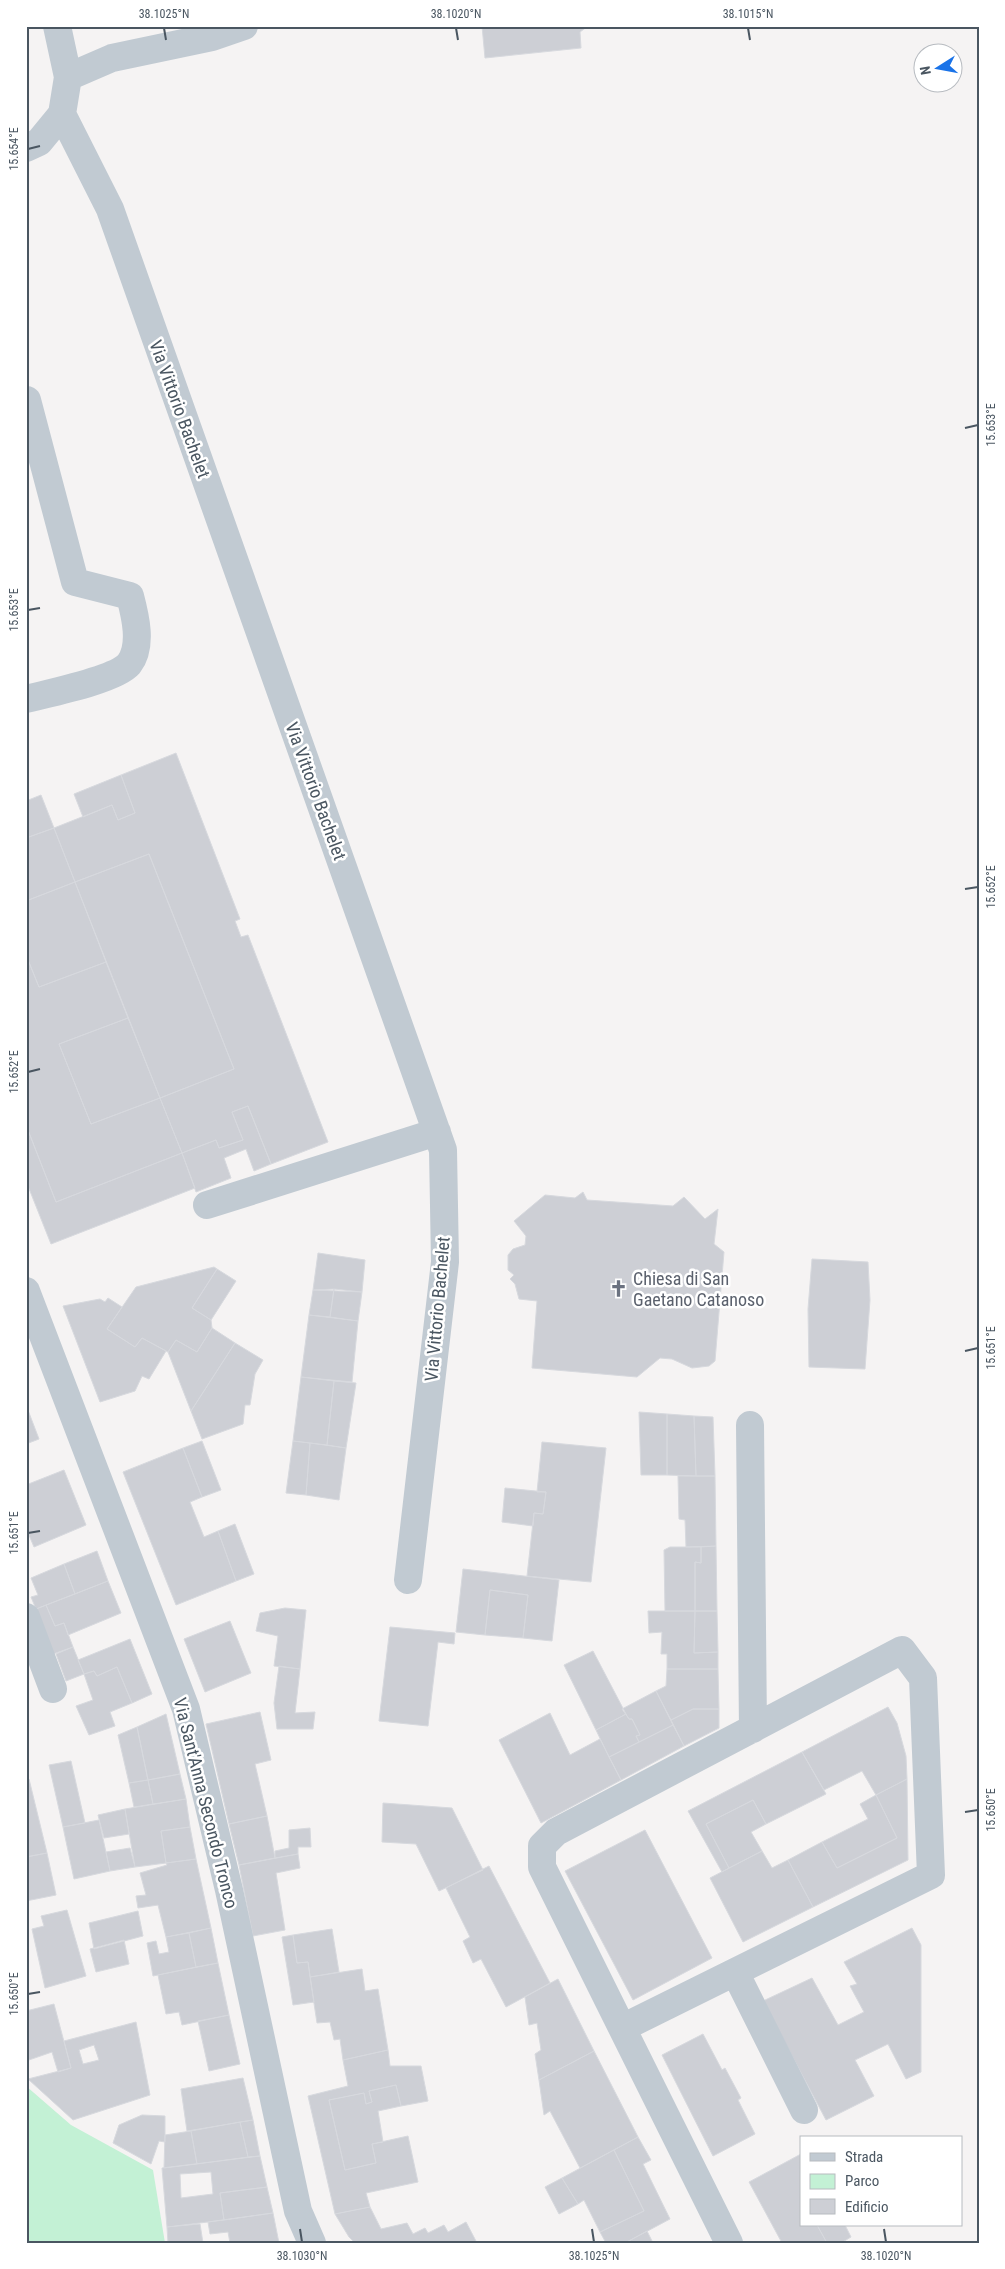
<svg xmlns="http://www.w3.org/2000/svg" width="1005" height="2269" font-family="'Roboto Condensed',sans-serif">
<rect width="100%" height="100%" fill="#f5f3f3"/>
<!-- green -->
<path fill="#c3f1d5" d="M 26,2086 L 71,2125 L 153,2170 L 165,2243 L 26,2243 Z"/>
<!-- building -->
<path fill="#cdcfd5" stroke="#d7d9de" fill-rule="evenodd" d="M 482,26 L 588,26 L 580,32 L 581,48 L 485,58 Z
M 176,753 L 240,919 L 235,921 L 241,937 L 248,935 L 328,1142 L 271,1164 L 248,1106 L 232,1112 L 243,1140 L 219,1148 L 216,1140 L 182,1153 L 160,1098 L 234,1069 L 149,854 L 75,882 L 54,828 L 112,805 L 118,820 L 135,813 L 121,775 Z
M 121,775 L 135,813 L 118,820 L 112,805 L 83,817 L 74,794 Z
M 41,795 L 54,828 L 26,838 L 26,801 Z
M 54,828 L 75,882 L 26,901 L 26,838 Z
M 149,854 L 234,1069 L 160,1098 L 75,882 Z
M 75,882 L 106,962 L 39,987 L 26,955 L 26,901 Z
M 26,955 L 39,987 L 106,962 L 128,1018 L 59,1044 L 91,1124 L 160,1098 L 182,1153 L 56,1202 L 26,1125 Z
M 128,1018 L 160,1098 L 91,1124 L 59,1044 Z
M 248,1106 L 271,1164 L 254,1171 L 246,1149 L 224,1158 L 231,1178 L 196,1192 L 182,1153 L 216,1140 L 219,1148 L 243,1140 L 232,1112 Z
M 26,1125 L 56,1202 L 182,1153 L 195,1188 L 51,1244 L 26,1181 Z
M 583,1192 L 587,1200 L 673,1206 L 684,1197 L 705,1219 L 718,1209 L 714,1244 L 724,1252 L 715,1361 L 709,1366 L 692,1368 L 672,1359 L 660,1358 L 637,1377 L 532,1368 L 537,1301 L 519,1299 L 515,1284 L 510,1279 L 514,1275 L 508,1270 L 508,1255 L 513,1249 L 525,1245 L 526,1236 L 514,1221 L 545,1195 L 575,1198 Z
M 318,1253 L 365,1260 L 362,1292 L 313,1290 Z
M 812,1259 L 868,1262 L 870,1300 L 865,1369 L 809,1367 L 808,1309 Z
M 214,1267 L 217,1269 L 192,1308 L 211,1320 L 212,1328 L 197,1352 L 176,1340 L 168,1352 L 142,1338 L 135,1347 L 107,1329 L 136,1287 Z
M 217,1269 L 236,1281 L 211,1320 L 192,1308 Z
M 334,1289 L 362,1292 L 358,1321 L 330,1317 Z
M 334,1289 L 330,1317 L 309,1315 L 313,1290 Z
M 108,1298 L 122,1307 L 107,1329 L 135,1347 L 142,1338 L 166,1351 L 149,1379 L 142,1376 L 135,1391 L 100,1402 L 63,1306 L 100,1299 L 105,1302 Z
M 309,1315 L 358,1321 L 352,1382 L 301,1377 Z
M 212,1328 L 235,1343 L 191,1411 L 168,1352 L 176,1340 L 197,1352 Z
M 235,1343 L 263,1360 L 255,1374 L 250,1405 L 245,1405 L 243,1424 L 202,1439 L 191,1411 Z
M 301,1377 L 334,1381 L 327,1445 L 293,1441 Z
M 334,1381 L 356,1383 L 346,1448 L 327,1445 Z
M 26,1405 L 39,1439 L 26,1444 Z
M 639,1412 L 667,1414 L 667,1475 L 641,1475 Z
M 667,1414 L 694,1416 L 696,1476 L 667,1475 Z
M 694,1416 L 713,1417 L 715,1476 L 696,1476 Z
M 202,1441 L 221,1490 L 202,1497 L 183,1448 Z
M 293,1441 L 310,1443 L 306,1495 L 286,1493 Z
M 542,1442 L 606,1448 L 591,1582 L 527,1576 L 534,1513 L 543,1514 L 546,1492 L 537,1492 Z
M 310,1443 L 346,1448 L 339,1500 L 306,1495 Z
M 183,1448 L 202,1497 L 190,1502 L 204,1537 L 218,1531 L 236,1581 L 176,1605 L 123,1472 Z
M 64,1470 L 86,1525 L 34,1547 L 26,1528 L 26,1485 Z
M 678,1476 L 715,1476 L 716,1546 L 686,1547 L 685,1520 L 679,1519 Z
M 505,1488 L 546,1492 L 543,1514 L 534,1513 L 533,1526 L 502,1522 Z
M 235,1524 L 254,1574 L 236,1581 L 218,1531 Z
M 716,1546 L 717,1611 L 695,1611 L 695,1562 L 701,1563 L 701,1547 Z
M 670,1547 L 701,1547 L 701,1563 L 695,1562 L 695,1611 L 665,1611 L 664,1550 Z
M 97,1551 L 108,1581 L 75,1594 L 64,1564 Z
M 64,1564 L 75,1594 L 36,1609 L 31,1597 L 38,1595 L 31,1578 Z
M 463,1569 L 559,1580 L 552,1641 L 523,1638 L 528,1595 L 490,1590 L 485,1635 L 456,1632 Z
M 108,1581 L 121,1613 L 68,1635 L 64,1623 L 55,1626 L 46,1605 Z
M 490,1590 L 528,1595 L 523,1638 L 485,1635 Z
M 46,1605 L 55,1626 L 64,1623 L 73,1647 L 53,1654 L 36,1609 Z
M 285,1608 L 306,1610 L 300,1669 L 274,1666 L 278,1636 L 256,1631 L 260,1613 Z
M 648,1611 L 695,1611 L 694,1653 L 718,1652 L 718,1669 L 667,1669 L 667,1654 L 661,1654 L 662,1632 L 649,1633 Z
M 695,1611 L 717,1611 L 718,1652 L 694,1653 Z
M 230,1621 L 251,1673 L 205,1692 L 184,1639 Z
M 390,1627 L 455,1633 L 454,1644 L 438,1642 L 428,1726 L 379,1721 Z
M 130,1639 L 152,1694 L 132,1703 L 117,1667 L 97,1676 L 94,1671 L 84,1674 L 78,1660 Z
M 73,1647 L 84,1674 L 66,1681 L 56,1654 Z
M 593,1651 L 626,1714 L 596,1730 L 564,1665 Z
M 279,1666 L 300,1669 L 295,1713 L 315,1712 L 313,1729 L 277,1729 L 274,1703 Z
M 117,1667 L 132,1703 L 110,1712 L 115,1726 L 89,1735 L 76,1706 L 93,1700 L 84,1674 L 94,1671 L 97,1676 Z
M 667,1669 L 718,1669 L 719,1709 L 693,1709 L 671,1720 L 656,1691 L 666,1686 Z
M 656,1691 L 673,1725 L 639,1742 L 636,1736 L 640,1735 L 632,1719 L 629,1719 L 622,1709 Z
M 888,1707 L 897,1723 L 906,1756 L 907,1779 L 876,1795 L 862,1771 L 824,1790 L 802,1752 Z
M 693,1709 L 719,1709 L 719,1728 L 684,1746 L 671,1720 Z
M 260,1712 L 271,1760 L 255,1764 L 267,1816 L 229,1824 L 206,1724 Z
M 550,1713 L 570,1755 L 600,1739 L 621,1780 L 541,1823 L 499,1740 Z
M 166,1714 L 180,1774 L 148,1780 L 137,1727 Z
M 626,1714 L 629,1719 L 632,1719 L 640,1735 L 636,1736 L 639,1742 L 609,1757 L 596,1730 Z
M 673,1725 L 684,1746 L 621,1780 L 609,1757 Z
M 137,1727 L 148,1780 L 129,1783 L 118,1735 Z
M 802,1752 L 826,1794 L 766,1824 L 753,1800 L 706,1824 L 729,1868 L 722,1872 L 688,1811 Z
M 71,1761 L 85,1823 L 63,1827 L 49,1765 Z
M 180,1774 L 186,1799 L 153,1804 L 148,1780 Z
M 29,1779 L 47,1853 L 26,1857 L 26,1780 Z
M 907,1779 L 908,1860 L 813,1907 L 788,1860 L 822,1842 L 837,1868 L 897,1838 L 876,1795 Z
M 148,1780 L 153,1804 L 134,1807 L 129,1783 Z
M 876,1795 L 897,1838 L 837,1868 L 822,1842 L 868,1819 L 860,1804 Z
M 186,1799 L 190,1827 L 161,1831 L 166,1863 L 135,1867 L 125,1809 Z
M 753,1800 L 766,1824 L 751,1832 L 762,1851 L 729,1868 L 706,1824 Z
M 383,1803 L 452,1808 L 483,1870 L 439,1891 L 416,1844 L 382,1842 Z
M 125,1809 L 129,1834 L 104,1838 L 98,1815 Z
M 267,1816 L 275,1858 L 239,1865 L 229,1824 Z
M 99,1820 L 110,1871 L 74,1879 L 63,1827 Z
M 190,1827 L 196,1859 L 166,1863 L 161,1831 Z
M 310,1828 L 311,1847 L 298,1847 L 298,1854 L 275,1858 L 275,1851 L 289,1848 L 289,1830 Z
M 645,1830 L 712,1958 L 633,2000 L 565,1871 Z
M 130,1848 L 135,1867 L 110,1871 L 106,1852 Z
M 762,1851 L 772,1868 L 788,1860 L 813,1907 L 743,1942 L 710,1878 Z
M 47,1853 L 56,1895 L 26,1901 L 26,1857 Z
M 298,1854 L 300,1868 L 276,1873 L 285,1930 L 253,1936 L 239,1865 Z
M 196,1859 L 211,1928 L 166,1937 L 158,1905 L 138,1908 L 136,1896 L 146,1895 L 140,1873 L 167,1865 L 166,1863 Z
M 489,1866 L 550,1983 L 506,2007 L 481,1959 L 473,1963 L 463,1941 L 470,1937 L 446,1888 Z
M 67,1910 L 86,1976 L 45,1988 L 32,1929 L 44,1926 L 41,1916 Z
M 138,1911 L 143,1936 L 94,1949 L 89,1923 Z
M 211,1928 L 218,1963 L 196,1967 L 189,1933 Z
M 912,1928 L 921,1945 L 921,2072 L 906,2079 L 888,2044 L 855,2060 L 874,2096 L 826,2120 L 763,2001 L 812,1978 L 838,2025 L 864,2012 L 850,1986 L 857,1984 L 844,1962 Z
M 332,1929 L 339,1972 L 310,1977 L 308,1962 L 297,1963 L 293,1935 Z
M 189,1933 L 196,1967 L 153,1976 L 147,1943 L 156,1941 L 159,1954 L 169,1952 L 166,1937 Z
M 293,1935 L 297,1963 L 308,1962 L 314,2002 L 293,2005 L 282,1937 Z
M 124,1940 L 129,1964 L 96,1972 L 90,1949 Z
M 218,1963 L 229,2015 L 182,2025 L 179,2012 L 166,2014 L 158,1975 Z
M 362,1969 L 365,1991 L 378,1989 L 388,2050 L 343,2060 L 340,2039 L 334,2040 L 330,2022 L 317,2023 L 310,1977 Z
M 558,1979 L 594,2051 L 539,2080 L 535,2054 L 541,2050 L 537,2023 L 529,2025 L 525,1997 Z
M 54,2004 L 71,2068 L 58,2072 L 52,2052 L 26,2061 L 26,2011 Z
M 229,2015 L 240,2064 L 209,2071 L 198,2021 Z
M 136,2022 L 150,2095 L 73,2120 L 28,2079 L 71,2068 L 64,2041 ZM 94,2045 L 99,2060 L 83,2064 L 79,2050 Z
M 703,2034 L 722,2070 L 725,2068 L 741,2098 L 738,2100 L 755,2134 L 713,2156 L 662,2055 Z
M 388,2050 L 390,2066 L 421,2066 L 428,2101 L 401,2106 L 396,2085 L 369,2091 L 372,2102 L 366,2104 L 364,2093 L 329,2100 L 345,2170 L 376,2163 L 372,2144 L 408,2136 L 418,2182 L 366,2193 L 370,2207 L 335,2214 L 308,2096 L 348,2086 L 343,2060 Z
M 594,2051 L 638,2137 L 580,2168 L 550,2111 L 544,2115 L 539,2080 Z
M 243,2078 L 253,2120 L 187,2131 L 181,2089 Z
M 396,2085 L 401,2106 L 378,2111 L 383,2142 L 372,2144 L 376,2163 L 345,2170 L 329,2100 L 364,2093 L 366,2104 L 372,2102 L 369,2091 Z
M 142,2115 L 165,2116 L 165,2142 L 159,2141 L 151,2164 L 113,2143 L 119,2125 Z
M 253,2120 L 260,2156 L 248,2157 L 240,2122 Z
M 240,2122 L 248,2157 L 197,2164 L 191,2131 Z
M 191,2131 L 197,2164 L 164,2168 L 165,2135 Z
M 638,2137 L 651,2160 L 643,2164 L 670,2219 L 625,2243 L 606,2243 L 600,2232 L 644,2211 L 614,2150 Z
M 614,2150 L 644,2211 L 600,2232 L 584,2200 L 578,2204 L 562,2178 Z
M 801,2154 L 801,2225 L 817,2225 L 827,2243 L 782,2243 L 749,2182 Z
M 260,2156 L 267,2187 L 220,2193 L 224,2220 L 167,2227 L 162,2168 ZM 211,2172 L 213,2194 L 181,2198 L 180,2174 Z
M 562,2178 L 578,2204 L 559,2214 L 545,2187 Z
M 267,2187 L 273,2213 L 224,2220 L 220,2193 Z
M 370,2207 L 381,2229 L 407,2223 L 413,2234 L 425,2228 L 428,2233 L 444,2225 L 448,2232 L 466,2222 L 477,2243 L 355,2243 L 349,2237 L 335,2214 Z
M 273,2213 L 279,2243 L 230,2243 L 228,2232 L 210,2234 L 208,2222 Z
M 200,2224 L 203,2243 L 168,2243 L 167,2227 Z
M 817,2225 L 845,2225 L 851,2237 L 841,2243 L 827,2243 Z
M 647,2231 L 653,2243 L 625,2243 Z"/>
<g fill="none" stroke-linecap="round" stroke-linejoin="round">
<!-- minor -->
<path stroke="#c1cad2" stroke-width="28" d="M 57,26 L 68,77 L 62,114 L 110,209 L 443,1150 L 445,1262 L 408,1580
M 68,77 L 112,58 L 212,37 L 244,26
M 26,148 L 39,142 L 62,114
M 26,699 C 49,693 115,680 129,664 C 143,646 135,615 130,596 L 75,582 L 27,400
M 207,1205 L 437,1132
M 26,1291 L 186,1709 L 229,1890 L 298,2211 L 312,2243
M 750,1425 L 753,1729
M 26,1617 L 53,1689
M 735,1972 L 804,2110
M 624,2027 L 931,1875 L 923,1678 L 902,1650 L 556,1832 L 542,1846 L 542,1867 L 729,2243"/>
</g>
<!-- ticks -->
<path fill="none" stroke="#4a5661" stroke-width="2" d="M 164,28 L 166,40M 456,28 L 458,40M 748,28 L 750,40M 28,149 L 40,146M 965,428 L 978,425M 28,610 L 40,608M 965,889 L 978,887M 28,1072 L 40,1069M 965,1351 L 978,1348M 28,1533 L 40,1531M 965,1812 L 978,1810M 28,1994 L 40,1992M 300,2229 L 302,2242M 592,2229 L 594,2242M 884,2229 L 886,2242"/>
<!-- icons -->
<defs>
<symbol id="church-bare" viewBox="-9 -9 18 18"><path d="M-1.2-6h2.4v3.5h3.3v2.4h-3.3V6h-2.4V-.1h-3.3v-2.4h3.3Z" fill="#6b7280" stroke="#fff" stroke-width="2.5" paint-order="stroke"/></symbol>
</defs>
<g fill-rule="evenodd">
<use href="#church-bare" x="606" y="1276" width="25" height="25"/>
</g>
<g text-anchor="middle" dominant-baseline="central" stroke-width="5" stroke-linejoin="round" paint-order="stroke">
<!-- street labels -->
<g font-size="18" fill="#4a5661" stroke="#fff">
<text transform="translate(180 409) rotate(70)">Via Vittorio Bachelet</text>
<text transform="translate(316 791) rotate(70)">Via Vittorio Bachelet</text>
<text transform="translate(437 1309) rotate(-85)">Via Vittorio Bachelet</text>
<text transform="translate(206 1803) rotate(76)">Via Sant'Anna Secondo Tronco</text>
</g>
<!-- worship labels -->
<g font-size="18" fill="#5b616d" stroke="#fff" text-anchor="start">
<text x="633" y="1278">Chiesa di San<tspan x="633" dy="21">Gaetano Catanoso</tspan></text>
</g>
</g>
<!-- border -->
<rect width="1005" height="2269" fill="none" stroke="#ffffff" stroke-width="55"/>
<!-- legend -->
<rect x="800" y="2136" width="162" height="90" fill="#ffffff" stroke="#b7bbc0"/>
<rect x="810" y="2153" width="25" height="8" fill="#c1cad2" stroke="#b7bbc0"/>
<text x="845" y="2162" font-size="15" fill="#4a5661">Strada</text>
<rect x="810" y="2174" width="25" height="15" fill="#c3f1d5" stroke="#b7bbc0"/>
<text x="845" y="2186" font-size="15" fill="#4a5661">Parco</text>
<rect x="810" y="2199" width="25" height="15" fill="#cdcfd5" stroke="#b7bbc0"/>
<text x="845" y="2212" font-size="15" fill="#4a5661">Edificio</text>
<!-- north arrow -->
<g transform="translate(938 68) rotate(259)"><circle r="24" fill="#ffffff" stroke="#b7bbc0"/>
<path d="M0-4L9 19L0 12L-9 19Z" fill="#1a73e8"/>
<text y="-8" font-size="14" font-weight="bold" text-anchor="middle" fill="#4a5661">N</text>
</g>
<rect x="28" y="28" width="950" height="2214" fill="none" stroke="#4a5661" stroke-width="2"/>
<g font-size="12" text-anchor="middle" fill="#4a5661">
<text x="164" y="18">38.1025°N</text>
<text x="456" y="18">38.1020°N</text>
<text x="748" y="18">38.1015°N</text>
<text transform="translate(14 149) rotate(-90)" y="4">15.654°E</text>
<text transform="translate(991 425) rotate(-90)" y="4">15.653°E</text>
<text transform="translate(14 610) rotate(-90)" y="4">15.653°E</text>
<text transform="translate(991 887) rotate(-90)" y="4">15.652°E</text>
<text transform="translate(14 1072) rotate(-90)" y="4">15.652°E</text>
<text transform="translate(991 1348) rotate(-90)" y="4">15.651°E</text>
<text transform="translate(14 1533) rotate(-90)" y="4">15.651°E</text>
<text transform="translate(991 1810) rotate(-90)" y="4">15.650°E</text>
<text transform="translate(14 1994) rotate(-90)" y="4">15.650°E</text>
<text x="302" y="2260">38.1030°N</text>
<text x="594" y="2260">38.1025°N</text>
<text x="886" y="2260">38.1020°N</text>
</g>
</svg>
